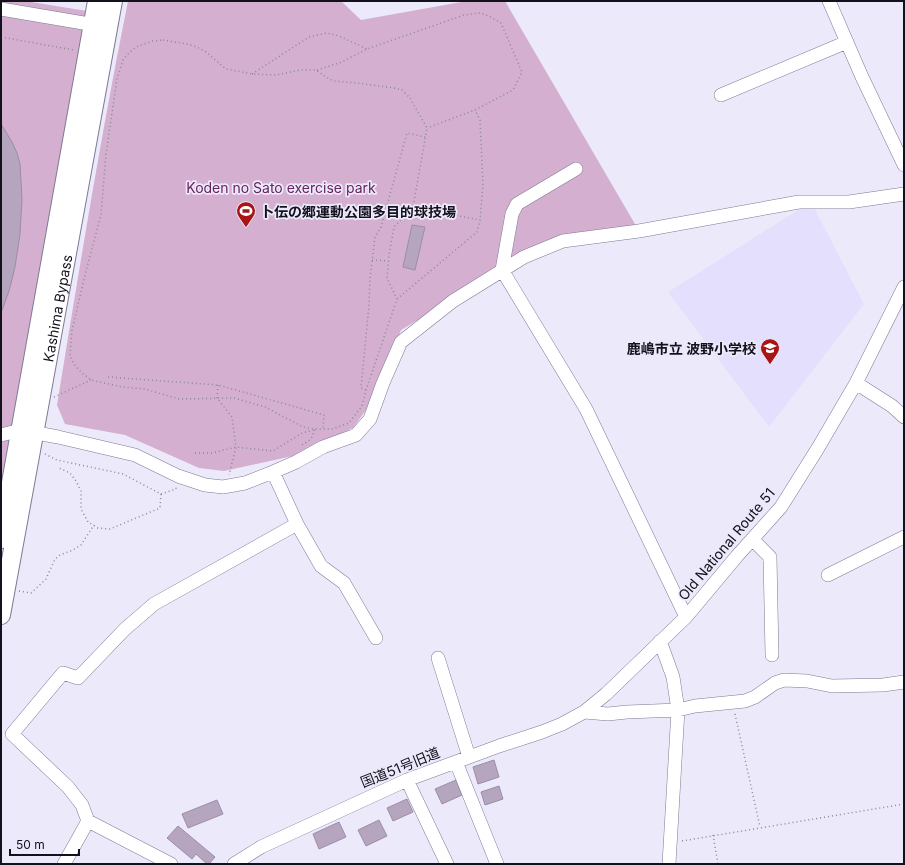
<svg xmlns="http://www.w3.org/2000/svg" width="905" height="865" font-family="Inter,'Noto Sans JP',sans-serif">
<rect width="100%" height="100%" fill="#ece9fb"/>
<!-- built -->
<path fill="#e4dffd" d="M 811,202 L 864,304 L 769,427 L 668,292 Z"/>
<!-- green -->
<path fill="#d5afcf" d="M 1,1 L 25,1 L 87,11 L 1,489 Z
M 128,1 L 341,1 L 361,20 L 467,1 L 505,1 L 639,231 L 563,241 L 524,257 L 401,330 L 371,403 L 353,428 L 297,455 L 224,471 L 199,468 L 125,435 L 65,424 L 57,405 C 79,270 101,135 128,1 Z"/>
<!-- building -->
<path fill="#b5a5bf" stroke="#9c8da6" d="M 1,124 L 12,142 L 17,153 L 20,164 L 22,199 L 20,234 L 15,267 L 9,291 L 1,313 Z
M 412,225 L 425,227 L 415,270 L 403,267 Z
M 494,760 L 499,777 L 478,784 L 473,767 Z
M 456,780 L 462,795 L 442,804 L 435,789 Z
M 499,786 L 503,799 L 485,805 L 481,792 Z
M 407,799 L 413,812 L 393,821 L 387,808 Z
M 217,800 L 223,814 L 188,828 L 182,814 Z
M 379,820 L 387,836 L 366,846 L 358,830 Z
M 339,822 L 346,837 L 319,849 L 313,834 Z
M 178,826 L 215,857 L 209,864 L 207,864 L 196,854 L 192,859 L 167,838 Z"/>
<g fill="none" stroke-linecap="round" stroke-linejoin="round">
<defs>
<path id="minor" d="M 829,1 L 862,77 L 904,165
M 1,9 L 101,26
M 721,95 L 847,42
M 576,169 L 517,204 L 512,214 L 502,270 L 586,409 L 686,617
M 856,383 L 892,406 L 904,417
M 1,435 L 21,430 L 58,437 L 135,455 L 178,476 L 205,485 L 223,487 L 245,483 L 273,472 L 296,462 L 323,447 L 356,435 L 370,419 L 383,383 L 401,342 L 453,301 L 524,257 L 563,241 L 639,231 L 799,202 L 849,202 L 904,194
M 273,472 L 297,524 L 321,566 L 344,583 L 376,638
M 752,539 L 770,557 L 772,655
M 828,575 L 904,537
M 660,641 L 673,677 L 678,710 L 669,864
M 438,658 L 469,757
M 584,712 L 608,714 L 627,712 L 678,710 L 695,706 L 745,701 L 755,697 L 775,683 L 784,680 L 807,681 L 832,686 L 883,685 L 904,682
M 456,762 L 497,864
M 407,780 L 447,864
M 64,864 L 88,821
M 171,864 L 88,821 L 82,805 L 68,787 L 12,734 L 63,673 L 78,678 L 125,629 L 154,604 L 297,524
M 234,864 L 261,847 L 407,780 L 499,746 L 542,732 L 562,724 L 584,712 L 606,694 L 686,617 L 737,556 L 781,507 L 818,448 L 856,383 L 904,287"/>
<g id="highway">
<path d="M 1,539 L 97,1"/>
<path id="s1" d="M 1,615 L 113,1"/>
</g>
</defs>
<!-- minor casing -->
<use href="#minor" stroke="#7e7994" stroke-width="14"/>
<!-- highway casing -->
<use href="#highway" stroke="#7e7994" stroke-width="20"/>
<!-- path -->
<path stroke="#8b8897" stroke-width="1.5" stroke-dasharray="1 3" stroke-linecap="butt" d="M 1,37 L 74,50
M 163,40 L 187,44 L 197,47 L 206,52 L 226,69 L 252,74 L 276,75 L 300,70 L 316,70 L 326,77 L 333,81 L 357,83 L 394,88 L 402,90 L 410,98 L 427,128 L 413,207 L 394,227 L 389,255 L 387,278 L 397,299 L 366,390 L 362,406 L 349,423 L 332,429 L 315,429 L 303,427 L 265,407 L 234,398 L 179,399 L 145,389 L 122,387 L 91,380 L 82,373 L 74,364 L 70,356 L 72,330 L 86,271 L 101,215 L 106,154 L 117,79 L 123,60 L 127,55 L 136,47 L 144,44 L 153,41 Z
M 317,70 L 342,62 L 367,49 L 464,15 L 480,13 L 491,17 L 501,23 L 522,72 L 513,90 L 475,110 L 427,128
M 252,74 L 309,37 L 327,33 L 339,36 L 367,49
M 413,207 L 480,220
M 372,260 L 388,261
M 397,299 L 477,232 L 480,220 L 483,184 L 480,120 L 475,110
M 108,377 L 218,385 L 324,415 L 323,429
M 218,385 L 217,398 L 232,417 L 236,447 L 229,475
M 366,390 L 361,388 L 369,305 L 370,278 L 375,237 L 381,227 L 407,133 L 425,137
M 54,397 L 91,380
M 302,445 L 311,439 L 315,429
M 195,453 L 212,453 L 236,447 L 273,451 L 302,433 L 314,430
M 45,454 L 57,460 L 123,474 L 161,494 L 160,508 L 110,529 L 98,528 L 88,522 L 81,509 L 81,491 L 76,481 L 70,473 L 59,468
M 161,494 L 176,489 L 176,486
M 19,591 L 31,593 L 46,579 L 55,559 L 60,555 L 73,550 L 81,545 L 94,525
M 735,714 L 760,827
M 713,835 L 718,864
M 682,841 L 904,804"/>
<!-- minor -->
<use href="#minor" stroke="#fff" stroke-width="13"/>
<!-- highway -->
<use href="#highway" stroke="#fff" stroke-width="18"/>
</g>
<!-- icons -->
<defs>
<symbol id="stadium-pin" viewBox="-11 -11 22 30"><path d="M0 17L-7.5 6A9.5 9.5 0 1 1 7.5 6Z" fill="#a91514" stroke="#ece9fb"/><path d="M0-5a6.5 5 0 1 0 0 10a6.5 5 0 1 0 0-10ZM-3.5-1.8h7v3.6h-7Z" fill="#fff"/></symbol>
<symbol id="school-pin" viewBox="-11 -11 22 30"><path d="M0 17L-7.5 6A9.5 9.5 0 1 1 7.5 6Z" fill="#a91514" stroke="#ece9fb"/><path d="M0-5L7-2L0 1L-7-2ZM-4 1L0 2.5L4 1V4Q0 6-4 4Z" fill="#fff"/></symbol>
</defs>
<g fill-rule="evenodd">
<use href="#stadium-pin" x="235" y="200" width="22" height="30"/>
<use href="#school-pin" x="759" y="337" width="22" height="30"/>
</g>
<g text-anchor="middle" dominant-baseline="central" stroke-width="3.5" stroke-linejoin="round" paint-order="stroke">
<!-- park labels -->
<g font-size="14" fill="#682261" stroke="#ece9fb">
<text x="281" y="187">Koden no Sato exercise park</text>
</g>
<!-- poi labels -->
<g font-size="14" font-weight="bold" fill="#13111b" stroke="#ece9fb" text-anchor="start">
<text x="260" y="211">卜伝の郷運動公園多目的球技場</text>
<text x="756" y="348" text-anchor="end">鹿嶋市立 波野小学校</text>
</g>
<!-- street labels -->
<g font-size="14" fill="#13111b" stroke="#ece9fb">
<text stroke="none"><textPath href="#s1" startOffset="312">Kashima Bypass</textPath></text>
<text transform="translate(726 544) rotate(-50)">Old National Route 51</text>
<text transform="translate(400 767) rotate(-22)">国道51号旧道</text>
</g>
</g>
<!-- border -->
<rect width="905" height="865" fill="none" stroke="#13111b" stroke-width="4"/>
<!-- scale -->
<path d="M10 849v6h69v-6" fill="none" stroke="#13111b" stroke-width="2"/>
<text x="16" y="849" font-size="12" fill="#13111b" stroke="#ece9fb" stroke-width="3" paint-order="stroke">50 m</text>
</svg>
